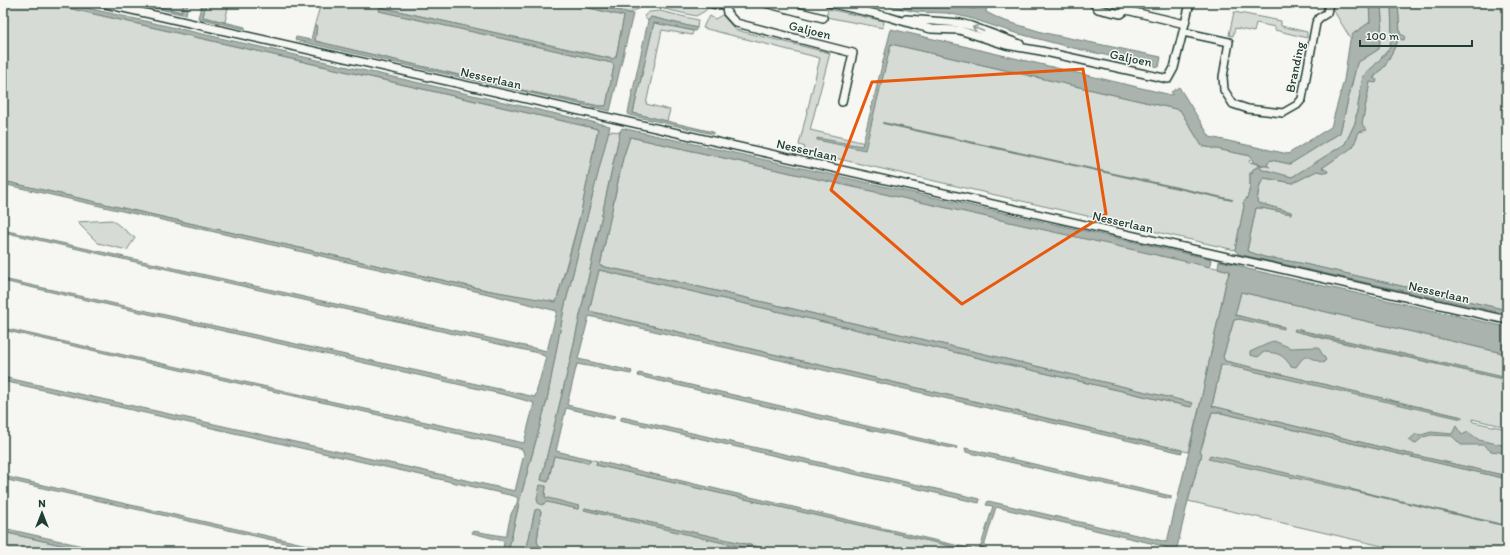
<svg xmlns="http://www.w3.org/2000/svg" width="1510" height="555" font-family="Itim,sans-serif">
<rect width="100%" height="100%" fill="#f6f6f2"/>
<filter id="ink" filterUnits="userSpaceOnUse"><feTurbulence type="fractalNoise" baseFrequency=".025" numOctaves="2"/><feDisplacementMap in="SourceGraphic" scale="8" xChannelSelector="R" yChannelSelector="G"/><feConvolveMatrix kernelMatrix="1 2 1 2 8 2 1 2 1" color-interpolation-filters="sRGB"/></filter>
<g filter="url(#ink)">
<!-- green -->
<path fill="#d6dbd6" stroke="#7a8c85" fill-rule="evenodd" d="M 3,3 L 46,3 L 598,129 L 581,212 L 556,303 L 486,290 L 3,181 Z
M 141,3 L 184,3 L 182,12 Z
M 206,3 L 229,3 L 225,22 L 203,17 Z
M 321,3 L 567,3 L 624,16 L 616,57 L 613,59 L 380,7 L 380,11 L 612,63 L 614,66 L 606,106 L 599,106 L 522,90 L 315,41 L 317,25 L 314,27 Z
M 586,3 L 638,3 L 640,8 L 630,13 Z
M 645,3 L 691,3 L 708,8 L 705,11 L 696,16 L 650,6 L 646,6 Z
M 1333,3 L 1369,3 L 1370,22 L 1353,34 L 1351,39 L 1332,8 Z
M 1381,3 L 1391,3 L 1392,36 L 1389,49 L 1375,65 L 1363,76 L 1355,123 L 1345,144 L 1292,177 L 1265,171 L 1260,168 L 1261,165 L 1270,167 L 1267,165 L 1268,163 L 1271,160 L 1290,164 L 1340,133 L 1357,63 L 1379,49 L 1382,21 Z
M 1398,3 L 1507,3 L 1507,310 L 1300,263 L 1264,257 L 1247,251 L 1256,208 L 1262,208 L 1291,214 L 1291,212 L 1258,203 L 1257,201 C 1259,192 1259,184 1264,178 L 1293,183 L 1322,168 L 1352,147 L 1362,124 L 1370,82 L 1385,66 L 1399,39 L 1404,39 L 1400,34 Z
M 828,9 L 884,21 L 883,28 L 826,17 Z
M 660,11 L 698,20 L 697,28 L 651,17 L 648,21 L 644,16 L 649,12 Z
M 1234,12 L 1281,21 L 1281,26 L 1307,32 L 1307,38 L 1275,30 L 1275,27 L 1256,23 L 1254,32 L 1235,28 L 1233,36 L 1229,35 Z
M 722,15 L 736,30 L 830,53 L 810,130 L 865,143 L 891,44 L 1180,110 L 1202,146 L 1251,156 L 1253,159 L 1250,159 L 1249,162 L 1257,164 L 1258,166 L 1253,170 L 1252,173 L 1250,173 C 1250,183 1251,196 1243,203 L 1244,206 L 1235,250 L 804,151 L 805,147 L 799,145 L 820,58 L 703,28 L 706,21 L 710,16 L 715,19 Z
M 654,22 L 693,31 L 692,35 L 662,30 L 646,104 L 670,110 L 667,121 L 633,113 Z
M 611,131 L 620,132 L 571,357 L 541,480 L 548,482 L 554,456 L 589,463 L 590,459 L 597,461 L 596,465 L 979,552 L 781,552 L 585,508 L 585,510 L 762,552 L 567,552 L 539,546 L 537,541 L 541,511 L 535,510 L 526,552 L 508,552 L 520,499 L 547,400 L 564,309 L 608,132 ZM 546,486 L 545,497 L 578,509 L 547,502 L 538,498 Z
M 630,137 L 1230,271 L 1226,282 L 1200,405 L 1188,452 L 1080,426 L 589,311 L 599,270 L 1191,407 L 1192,403 L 836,319 L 674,281 L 600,266 L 623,158 Z
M 112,220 L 135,238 L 127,250 L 98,243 L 77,222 Z
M 1241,292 L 1507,354 L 1507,378 L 1295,329 L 1295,331 L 1325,339 L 1507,380 L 1507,427 L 1472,419 L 1473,422 L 1507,429 L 1507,476 L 1401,452 L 1212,406 L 1221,365 L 1226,365 L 1462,417 L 1225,361 L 1223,357 L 1234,320 L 1239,319 L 1284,327 L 1235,315 Z
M 1212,412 L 1217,412 L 1507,479 L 1507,552 L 1408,552 L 1188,501 L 1200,458 L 1201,458 L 1200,453 Z
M 3,532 L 93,552 L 3,552 Z"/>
<!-- water -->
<path fill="#aab3ae" stroke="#72847d" d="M 46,3 L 65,3 L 610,126 L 564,309 L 547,400 L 520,499 L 508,552 L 502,552 L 504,543 L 503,541 L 472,533 L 473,531 L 503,536 L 506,536 L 511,514 L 517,503 L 518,498 L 514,496 L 3,381 L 3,377 L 515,491 L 524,454 L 522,449 L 374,414 L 3,330 L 3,328 L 361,408 L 524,443 L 534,403 L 510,396 L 3,281 L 3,279 L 535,397 L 546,357 L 538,353 L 3,232 L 3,230 L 547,351 L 557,311 L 484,293 L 3,184 L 3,181 L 486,290 L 556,302 L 569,258 L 581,212 L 598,129 Z
M 132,3 L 141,3 L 181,12 L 184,3 L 188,3 L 186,15 Z
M 202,3 L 206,3 L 203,17 L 245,27 L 245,29 L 198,18 Z
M 567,3 L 586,3 L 633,14 L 610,111 L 295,40 L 296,37 L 311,40 L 314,27 L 317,25 L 315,41 L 522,90 L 599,106 L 606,106 L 614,66 L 612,63 L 379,11 L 380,7 L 612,59 L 616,57 L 624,16 Z
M 874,3 L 963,3 L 972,9 L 977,8 L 980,3 L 987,3 L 986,12 L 1002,20 L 1045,33 L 1161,57 L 1159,67 L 1069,47 L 1012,32 L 973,19 L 961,16 L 946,13 L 917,12 Z
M 1369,3 L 1381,3 L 1382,21 L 1379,49 L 1357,63 L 1340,133 L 1290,164 L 1271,160 L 1268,163 L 1267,166 L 1252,162 L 1253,159 L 1251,156 L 1202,146 L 1180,110 L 891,44 L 865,150 L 817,140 L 817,138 L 862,146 L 891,29 L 1171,95 L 1173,94 L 1171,92 L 1179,87 L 1210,137 L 1288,154 L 1331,127 L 1344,80 L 1350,40 L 1353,34 L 1370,22 Z
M 1391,3 L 1398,3 L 1400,34 L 1405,36 L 1404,40 L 1399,39 L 1385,66 L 1373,78 L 1377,80 L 1376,83 L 1370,82 L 1362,124 L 1367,130 L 1359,132 L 1353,147 L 1322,168 L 1328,171 L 1327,173 L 1317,171 L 1293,183 L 1264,178 C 1259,184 1258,192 1257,201 L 1258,203 L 1291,212 L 1291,214 L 1262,208 L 1256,208 L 1247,251 L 1264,257 L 1300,263 L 1507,310 L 1507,314 L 1238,254 L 1235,250 L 1244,206 L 1243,203 C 1251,196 1250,183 1250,173 L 1252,173 L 1253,169 L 1258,167 L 1258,164 L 1261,165 L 1260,168 L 1265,171 L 1266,170 L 1292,177 L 1345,144 L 1355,123 L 1363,76 L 1375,65 L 1389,49 L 1392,36 Z
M 651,17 L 697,28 L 695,31 L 654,23 L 633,113 L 713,132 L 713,134 L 629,115 L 628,113 L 648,21 Z
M 622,128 L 1211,259 L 1210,267 L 630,137 L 623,158 L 600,266 L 674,281 L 1193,403 L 1191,407 L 599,270 L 589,311 L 1182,450 L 1182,453 L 589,316 L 578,359 L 632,371 L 631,374 L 577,364 L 567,405 L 615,416 L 613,419 L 566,408 L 556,451 L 590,459 L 589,463 L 554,456 L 548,482 L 541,480 L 571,357 L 620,132 Z
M 1219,261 L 1235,264 L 1248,269 L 1507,327 L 1507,354 L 1241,292 L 1235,315 L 1284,327 L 1284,329 L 1239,319 L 1234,320 L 1223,357 L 1225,361 L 1462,417 L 1462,419 L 1226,365 L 1221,365 L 1212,406 L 1401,452 L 1507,476 L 1507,479 L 1217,412 L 1212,412 L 1200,452 L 1202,453 L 1201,458 L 1200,458 L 1188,501 L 1176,552 L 1164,552 L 1166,547 L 1159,545 L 996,507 L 983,550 L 992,552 L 975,551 L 975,549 L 980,549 L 993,506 L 986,505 L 988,501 L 1167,542 L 1200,405 L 1226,282 L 1230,271 L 1218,268 Z
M 1295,329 L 1507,378 L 1507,380 L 1294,331 Z
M 1274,341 L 1291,348 L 1318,347 L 1326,360 L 1323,363 L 1306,356 L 1302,359 L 1296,367 L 1291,366 C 1282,354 1279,353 1264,352 L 1258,357 L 1250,355 L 1250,352 Z
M 639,373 L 957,447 L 956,449 L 811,417 L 638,376 Z
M 622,417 L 980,499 L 979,503 L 620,420 Z
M 1456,426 L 1462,435 L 1468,432 L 1479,440 L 1507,446 L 1507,453 L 1491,451 L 1483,445 L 1461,445 L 1452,436 L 1431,435 L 1423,437 L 1415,444 L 1409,440 L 1416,434 L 1421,435 L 1431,432 L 1452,434 Z
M 965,448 L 1171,496 L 1171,499 L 966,452 Z
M 1210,455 L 1350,488 L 1354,491 L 1208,459 Z
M 597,461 L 972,549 L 972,551 L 596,465 Z
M 3,476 L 338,552 L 325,552 L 3,479 Z
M 540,485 L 546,486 L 545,497 L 579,506 L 578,509 L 547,502 L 542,505 L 538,503 L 537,498 Z
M 585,508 L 781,552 L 762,552 L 584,510 Z
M 538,509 L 541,511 L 537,541 L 539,546 L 567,552 L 546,552 L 538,550 L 534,552 L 526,552 L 535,510 Z
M 3,528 L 109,552 L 93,552 L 3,532 Z"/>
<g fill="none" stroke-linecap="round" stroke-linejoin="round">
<!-- stream -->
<path stroke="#72847d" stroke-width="2" d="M 883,123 L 1232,200
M 1352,490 L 1507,526"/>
<defs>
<path id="street" d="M 101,3 L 1507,320
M 709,3 L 718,5 L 723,3
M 725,3 L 727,13 L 736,23 L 853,53 L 842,102
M 765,3 L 823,18
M 829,3 L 889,17 L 919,26 L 931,29 L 959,30 L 1006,45 L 1041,51 L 1168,79 L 1174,68 L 1190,3
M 1093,3 L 1098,9 L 1121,14 L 1126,10 L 1185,24
M 906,19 L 960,23 L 971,26 L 1020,44
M 1183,32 L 1229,42 L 1223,77 L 1224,90 L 1233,104 L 1248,109 L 1283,113 L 1297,105 L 1302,99 L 1316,23 L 1319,18 L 1327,13 L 1329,3"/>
</defs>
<!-- street casing -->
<use href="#street" stroke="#1f3d34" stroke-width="10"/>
<!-- street -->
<use href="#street" stroke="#f6f6f2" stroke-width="7"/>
</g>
<!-- one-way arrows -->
<defs><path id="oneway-shaft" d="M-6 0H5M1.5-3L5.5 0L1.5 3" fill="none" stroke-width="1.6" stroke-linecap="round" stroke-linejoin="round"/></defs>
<use stroke="#8a9a93" href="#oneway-shaft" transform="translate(978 29) rotate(-159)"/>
</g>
<!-- marked area -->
<path fill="none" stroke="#e8590c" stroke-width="3" stroke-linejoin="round" d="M 1083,69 L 1106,214 L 962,304 L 831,190 L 872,82 Z"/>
<g text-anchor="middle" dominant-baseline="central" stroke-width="3" stroke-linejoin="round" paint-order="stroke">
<!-- street labels -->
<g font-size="13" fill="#1f3d34" stroke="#f6f6f2">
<text transform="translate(810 30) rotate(14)">Galjoen</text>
<text transform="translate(1131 58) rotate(12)">Galjoen</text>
<text transform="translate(1295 67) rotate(-78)">Branding</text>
<text transform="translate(491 78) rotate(13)">Nesserlaan</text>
<text transform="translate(807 150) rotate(13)">Nesserlaan</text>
<text transform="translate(1123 222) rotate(13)">Nesserlaan</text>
<text transform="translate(1439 292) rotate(13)">Nesserlaan</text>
</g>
</g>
<!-- margin -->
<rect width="1510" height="555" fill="none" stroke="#f6f6f2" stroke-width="16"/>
<rect x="8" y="8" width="1494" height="539" fill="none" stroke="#1f3d34" stroke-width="1.5" filter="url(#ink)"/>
<!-- north arrow -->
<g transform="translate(42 513)" stroke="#f6f6f2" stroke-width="3" paint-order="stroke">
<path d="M0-3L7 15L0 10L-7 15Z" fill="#1f3d34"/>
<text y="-6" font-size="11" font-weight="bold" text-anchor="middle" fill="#1f3d34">N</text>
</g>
<!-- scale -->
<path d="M1360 40v6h112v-6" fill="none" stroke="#1f3d34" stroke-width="2"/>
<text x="1366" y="40" font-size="12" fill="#1f3d34" stroke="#f6f6f2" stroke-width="3" paint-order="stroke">100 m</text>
</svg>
